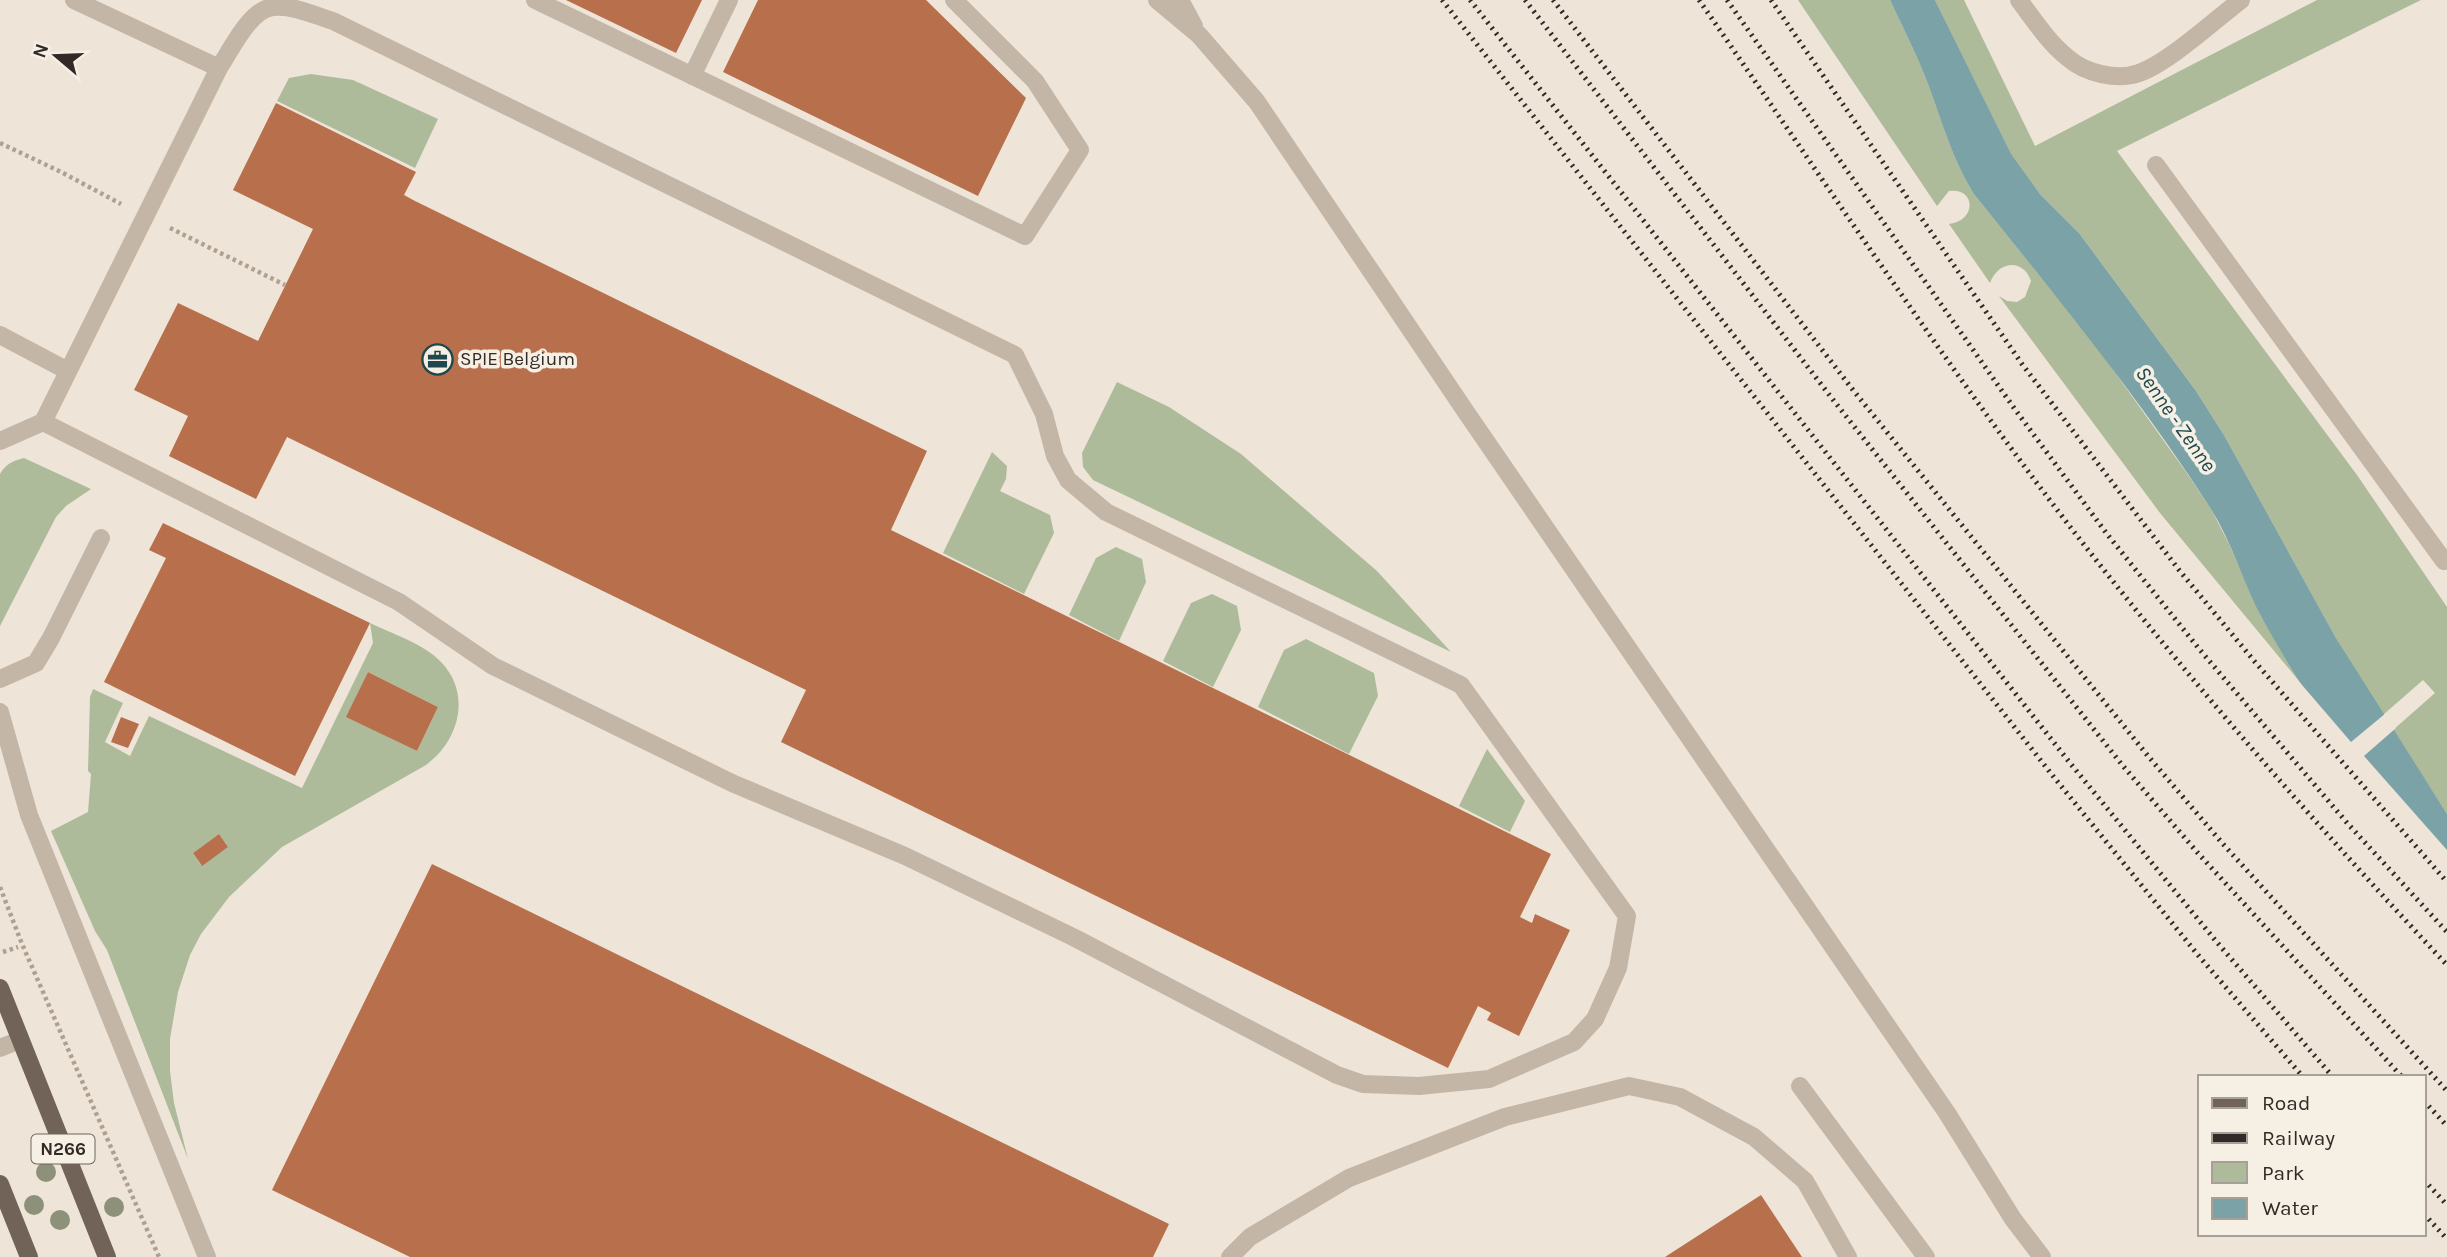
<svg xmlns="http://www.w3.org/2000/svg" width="2447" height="1257" font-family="Karla,sans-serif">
<rect width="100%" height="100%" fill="#eee5d8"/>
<!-- green -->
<path fill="#adbb9a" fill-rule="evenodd" d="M 1798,0 L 1890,0 C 1903,28 1917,55 1928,84 C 1942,122 1952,158 1973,193 L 2094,343 L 2186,472 L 2211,509 L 2229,544 L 2262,618 L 2304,687 L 2160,513 L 1999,296 L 2007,301 L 2017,302 L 2025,297 L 2031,281 C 2023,258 1998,261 1990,283 L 1949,224 C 1977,221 1976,187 1949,191 L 1937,206 Z
M 1935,0 L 1964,0 L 2035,146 L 2317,0 L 2421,0 L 2117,151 L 2357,475 L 2447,607 L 2447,814 L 2393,730 L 2435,693 L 2423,680 L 2383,715 L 2336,638 L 2224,435 L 2196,391 L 2079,233 L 2040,194 L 2011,155 Z
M 311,74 L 353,80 L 438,119 L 415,168 L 277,101 L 289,78 Z
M 1117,382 L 1169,407 L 1241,454 L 1377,571 L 1451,652 L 1093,480 L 1083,467 L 1082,453 Z
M 992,452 L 1007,466 L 1006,479 L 1000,491 L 1050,515 L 1054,533 L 1024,594 L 943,553 Z
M 24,458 L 91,489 L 66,506 L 56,517 L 0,626 L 0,474 C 6,464 12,461 24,458 Z
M 1116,547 L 1142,559 L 1146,582 L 1119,641 L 1069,615 L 1096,558 Z
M 1212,594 L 1237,606 L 1241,630 L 1213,687 L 1163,661 L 1191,603 Z
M 370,623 C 392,634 423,643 441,662 C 472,694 459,741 426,765 L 282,847 L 229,897 L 201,934 L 190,955 L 178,992 L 170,1039 L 170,1071 L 174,1103 L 188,1159 L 107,950 L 95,931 L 51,831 L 88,812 L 91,774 L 88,771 L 90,697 L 93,689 L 123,703 L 105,742 L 130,756 L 149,716 L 302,788 L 373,643 ZM 368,672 L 438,707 L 417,751 L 347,717 ZM 219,834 L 228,847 L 201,865 L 193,853 Z
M 1306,639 L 1374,673 L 1378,696 L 1349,754 L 1258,707 L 1284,650 Z
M 1487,749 L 1525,801 L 1510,832 L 1459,806 Z"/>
<!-- water -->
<path fill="#7ba2a7" d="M 1890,0 L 1935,0 L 2011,154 L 2040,194 L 2079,233 L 2196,391 L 2224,435 L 2336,638 L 2447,814 L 2447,898 C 2384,807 2317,717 2263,620 C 2243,583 2232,541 2209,506 C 2138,396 2055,295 1973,193 C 1952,158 1942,122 1928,84 C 1917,55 1903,28 1890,0 Z"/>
<!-- pier -->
<path fill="#eee5d8" d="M 2290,671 L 2351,742 L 2386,713 L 2396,728 L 2364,756 L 2447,850 L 2447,901 L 2408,857 L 2375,812 Z"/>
<!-- building -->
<path fill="#b86f4b" d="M 566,0 L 702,0 L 676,53 Z
M 758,0 L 926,0 L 1026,98 L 978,196 L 723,72 Z
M 276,103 L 416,172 L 404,195 L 415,201 L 927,451 L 891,530 L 1551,854 L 1520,917 L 1532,923 L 1535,914 L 1570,930 L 1519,1036 L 1487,1020 L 1491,1013 L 1478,1006 L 1448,1068 L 781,742 L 806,690 L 287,437 L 256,499 L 169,456 L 188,416 L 134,390 L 178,303 L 258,341 L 313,229 L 233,190 Z
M 163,523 L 370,623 L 295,776 L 104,682 L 166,558 L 149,550 Z
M 368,672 L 438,707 L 417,751 L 346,717 Z
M 121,717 L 139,724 L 128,748 L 111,742 Z
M 219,834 L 228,847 L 202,866 L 193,853 Z
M 432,864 L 1169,1224 L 1153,1257 L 410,1257 L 272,1190 Z
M 1761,1195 L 1802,1257 L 1665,1257 Z"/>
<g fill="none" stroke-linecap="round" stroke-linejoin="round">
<!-- path -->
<path stroke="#b0a090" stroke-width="4.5" stroke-dasharray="3.5 3.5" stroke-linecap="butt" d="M 0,143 L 63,173 L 121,204
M 170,228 L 285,285
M 0,887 L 22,944 L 159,1257
M 3,952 L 18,947"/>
<!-- minor -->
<path stroke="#c4b6a6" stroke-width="18" d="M 74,0 L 219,68
M 535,0 L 1025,236 L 1080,150 L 1035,81 L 954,0
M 1157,0 L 1199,35 L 1257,102 L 1466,412 L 1947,1113 L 2013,1219 L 2042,1257
M 1180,0 L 1194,26
M 2019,0 C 2034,20 2048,42 2068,58 C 2085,73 2117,81 2139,73 C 2168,63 2215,20 2241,0
M 692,76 L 729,0
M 2156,165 L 2444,561
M 0,335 L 68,371
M 0,441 L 43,422 L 219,68 C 231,50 250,9 273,7 C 293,5 314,15 333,21 L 1015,355 L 1044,414 L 1055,456 L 1068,480 L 1106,512 L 1461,685 L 1627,916 L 1618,968 L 1595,1019 L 1574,1042 L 1489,1079 L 1419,1086 L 1363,1084 L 1337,1075 L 1073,937 L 905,856 L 732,783 L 493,666 L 399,602 L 43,422
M 0,679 L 36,663 L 51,638 L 101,538
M 0,712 L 29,815 L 207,1257
M 0,1048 L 20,1040
M 1800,1086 L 1926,1257
M 1230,1257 L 1250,1237 L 1349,1178 L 1505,1117 L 1629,1086 L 1680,1097 L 1754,1137 L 1805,1181 L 1848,1257"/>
<!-- major -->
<path stroke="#726358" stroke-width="18" d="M 0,988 L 107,1257
M 0,1184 L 29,1257"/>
<!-- rail -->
<path stroke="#312a26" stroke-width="5" stroke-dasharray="2 5" stroke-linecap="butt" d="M 1442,0 L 2053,776 L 2198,955 L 2303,1077
M 1470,0 L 2070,763 L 2215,940 L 2333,1077
M 1525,0 L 1834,401 L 2123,766 L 2197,852 L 2402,1077
M 1553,0 L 1853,390 L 2148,756 L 2223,844 L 2447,1091
M 1699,0 C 1824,180 1944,364 2078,537 C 2195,687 2317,826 2447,965
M 1727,0 L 2014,408 L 2107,534 L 2200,650 L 2348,824 L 2447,932
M 1771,0 L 2022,364 L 2179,570 L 2255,662 L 2447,882
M 2424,1101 L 2447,1126
M 2424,1180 L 2447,1205
M 2424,1214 L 2447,1239"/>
</g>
<!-- trees -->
<g fill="#8d9179">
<circle cx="46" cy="1172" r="10"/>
<circle cx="34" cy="1205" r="10"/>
<circle cx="114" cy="1207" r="10"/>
<circle cx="60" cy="1220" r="10"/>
</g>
<!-- icons -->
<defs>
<symbol id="office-ring" viewBox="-11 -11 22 22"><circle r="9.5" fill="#f6efe4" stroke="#20474e" stroke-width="1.5"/><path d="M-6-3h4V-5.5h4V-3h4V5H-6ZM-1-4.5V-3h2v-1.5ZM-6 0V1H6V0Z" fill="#20474e"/></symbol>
</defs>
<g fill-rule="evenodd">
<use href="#office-ring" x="420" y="342" width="35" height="35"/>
</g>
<g text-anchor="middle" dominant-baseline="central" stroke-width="7" stroke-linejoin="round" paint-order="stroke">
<!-- shield labels -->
<rect fill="#f6efe4" stroke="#6c655f" stroke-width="2" x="31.5" y="1134.5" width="63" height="29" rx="5"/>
<g font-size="18" font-weight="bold" fill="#312a26">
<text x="63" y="1149">N266</text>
</g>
<!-- poi labels -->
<g font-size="19" fill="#312a26" stroke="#f6efe4" text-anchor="start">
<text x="460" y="359">SPIE Belgium</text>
</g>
<!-- water labels -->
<g font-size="21" font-style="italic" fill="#20474e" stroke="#f6efe4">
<text transform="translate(2176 419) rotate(55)">Senne - Zenne</text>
</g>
</g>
<!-- legend -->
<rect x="2198" y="1075" width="228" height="161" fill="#f6efe4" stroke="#a7a098" stroke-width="2"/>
<rect x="2212" y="1098" width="35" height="10" fill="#726358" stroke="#a7a098" stroke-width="2"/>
<text x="2262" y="1110" font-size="21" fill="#312a26">Road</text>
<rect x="2212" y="1133" width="35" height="10" fill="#312a26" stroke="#a7a098" stroke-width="2"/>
<text x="2262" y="1145" font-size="21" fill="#312a26">Railway</text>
<rect x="2212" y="1162" width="35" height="21" fill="#adbb9a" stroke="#a7a098" stroke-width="2"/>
<text x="2262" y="1180" font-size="21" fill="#312a26">Park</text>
<rect x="2212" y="1198" width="35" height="21" fill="#7ba2a7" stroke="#a7a098" stroke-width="2"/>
<text x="2262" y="1215" font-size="21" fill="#312a26">Water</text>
<!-- north arrow -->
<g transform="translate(56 56) rotate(289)" stroke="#f6efe4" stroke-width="5" paint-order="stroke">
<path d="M0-5L12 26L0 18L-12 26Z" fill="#312a26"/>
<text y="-10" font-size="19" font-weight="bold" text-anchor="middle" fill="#312a26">N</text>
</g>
</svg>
